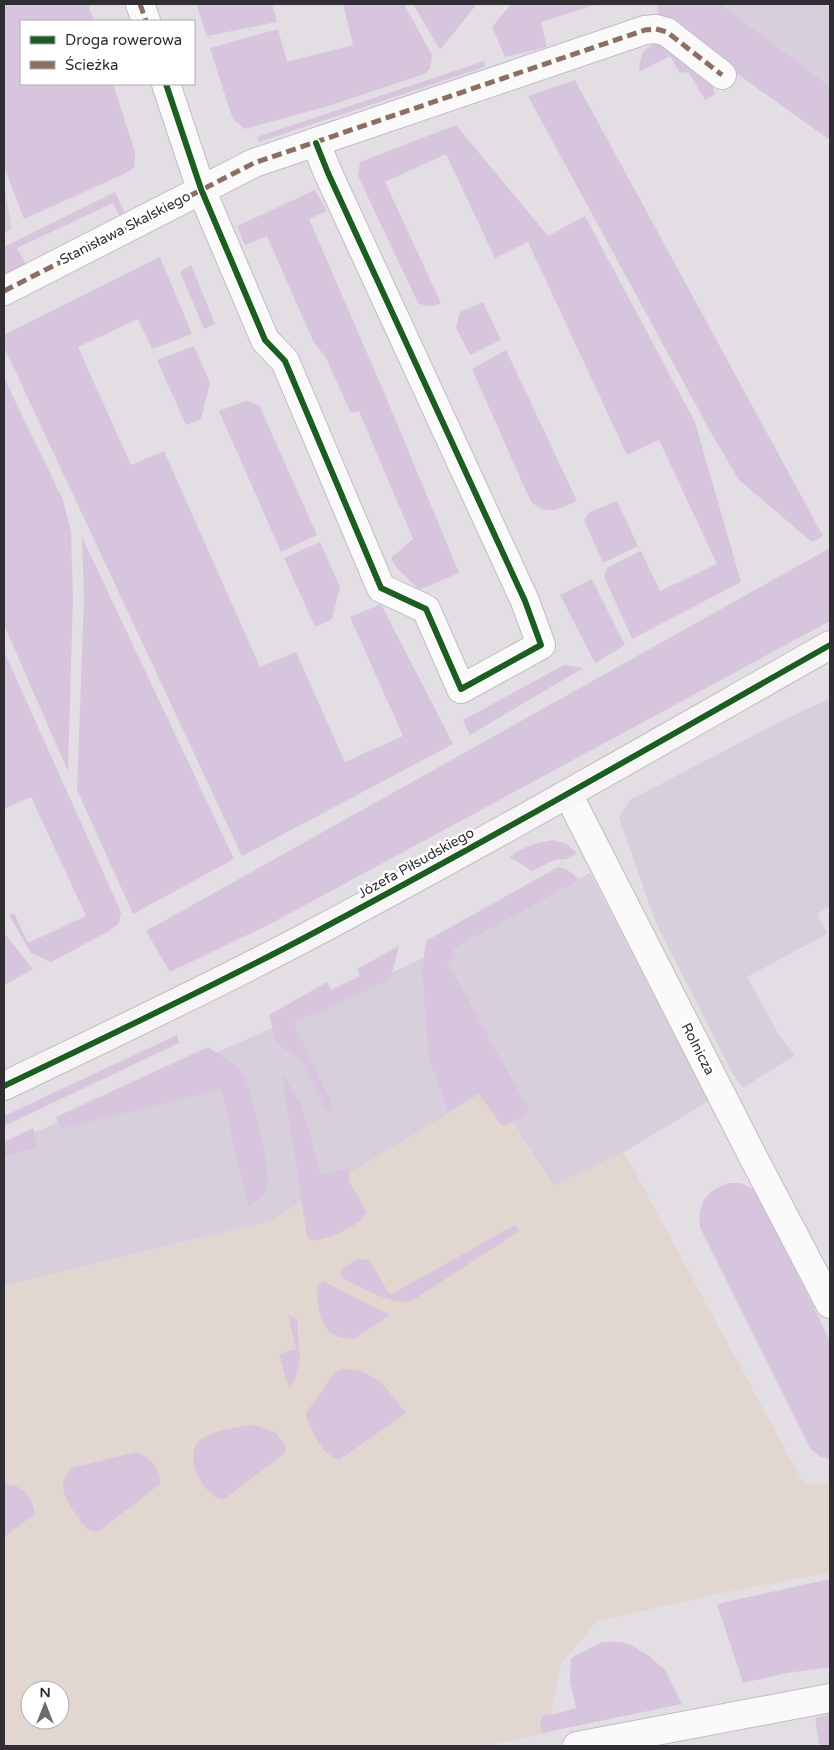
<svg xmlns="http://www.w3.org/2000/svg" width="834" height="1750" font-family="'Varela Round',sans-serif">
<rect width="100%" height="100%" fill="#e2dee4"/>
<!-- built -->
<path fill="#d8cfdc" d="M 715,4 L 830,4 L 830,97 Z
M 4,186 L 12,229 L 4,233 Z
M 830,698 L 830,906 L 817,914 L 827,934 L 747,977 L 778,1033 L 795,1055 L 743,1088 L 733,1074 L 656,923 L 619,818 L 630,800 L 776,724 Z
M 590,873 L 709,1101 L 624,1152 L 553,1186 L 491,1088 L 270,1221 L 4,1286 L 4,1146 L 313,1010 L 442,949 Z"/>
<!-- industrial -->
<path fill="#e2d7d0" fill-rule="evenodd" d="M 491,1088 L 552,1186 L 624,1152 L 804,1484 L 830,1483 L 830,1572 L 707,1596 L 596,1622 L 561,1664 L 547,1734 L 481,1746 L 4,1746 L 4,1286 L 270,1221 ZM 30,1690 L 60,1690 L 60,1720 L 30,1720 Z"/>
<!-- green -->
<path fill="#d7c5de" d="M 4,4 L 88,4 L 94,21 L 21,21 L 21,84 L 113,84 L 135,152 L 134,167 L 126,173 L 24,219 L 4,166 Z
M 196,4 L 272,4 L 277,22 L 207,36 Z
M 343,4 L 404,4 L 432,55 L 430,69 L 424,74 L 328,106 L 245,129 L 235,121 L 230,111 L 210,48 L 278,29 L 287,62 L 353,45 Z
M 413,4 L 477,4 L 440,50 Z
M 511,4 L 597,4 L 541,22 L 547,47 L 505,57 L 492,27 Z
M 657,4 L 720,4 L 830,86 L 830,140 L 659,18 Z
M 656,43 L 663,46 L 713,87 L 715,94 L 705,100 L 689,73 L 679,72 L 670,56 L 639,72 C 641,56 640,50 656,43 Z
M 484,61 L 485,67 L 259,142 L 257,137 Z
M 575,80 L 823,536 L 812,542 L 739,480 L 710,431 L 528,96 Z
M 456,125 L 548,236 L 585,216 L 695,422 L 741,582 L 632,639 L 604,576 L 608,567 L 641,551 L 660,591 L 717,564 L 659,440 L 627,455 L 528,242 L 495,258 L 446,154 L 385,182 L 441,303 C 432,307 427,307 418,303 L 358,176 L 360,162 Z
M 315,190 L 327,211 L 309,219 L 384,392 L 459,573 L 419,590 L 396,567 L 391,558 L 413,539 L 359,411 L 351,413 L 325,356 L 313,341 L 267,236 L 245,245 L 237,226 Z
M 115,192 L 125,213 L 120,216 L 113,203 L 17,248 L 26,264 L 4,275 L 4,247 Z
M 160,257 L 192,334 L 152,349 L 138,319 L 78,347 L 131,465 L 164,451 L 260,667 L 296,652 L 345,762 L 403,736 L 350,617 L 381,604 L 453,744 L 242,856 L 4,347 L 4,335 Z
M 191,265 L 215,324 L 204,329 L 180,272 Z
M 483,302 L 501,340 L 470,355 L 456,328 L 460,312 Z
M 194,346 L 210,383 L 201,419 L 186,425 L 157,360 Z
M 506,350 L 577,501 C 558,509 549,516 531,502 L 472,369 Z
M 4,378 L 63,500 L 71,532 L 73,597 L 68,771 L 4,625 Z
M 246,401 L 259,405 L 317,535 L 281,552 L 219,411 Z
M 617,501 L 638,546 L 603,563 L 584,520 L 590,512 Z
M 82,537 L 234,859 L 133,914 L 77,790 L 84,599 Z
M 320,542 L 340,587 L 332,619 L 315,627 L 284,558 Z
M 830,548 L 830,621 L 272,923 L 170,972 L 146,931 Z
M 592,579 L 625,645 L 595,663 L 560,595 Z
M 4,651 L 121,912 L 119,923 L 109,931 L 51,962 L 31,953 L 9,915 L 14,913 L 28,943 L 86,916 L 31,797 L 4,809 Z
M 564,665 L 583,668 L 470,735 L 463,720 Z
M 553,840 L 567,844 L 577,853 L 566,859 L 554,860 L 532,871 L 510,857 C 523,846 537,843 553,840 Z
M 558,867 C 567,868 572,873 579,880 L 453,949 L 457,957 L 447,961 L 530,1112 L 503,1127 L 478,1093 L 448,1112 L 429,1058 L 422,970 L 426,941 Z
M 4,933 L 33,969 L 4,985 Z
M 399,946 L 393,970 L 386,982 L 294,1023 L 332,1104 L 332,1109 L 329,1111 L 326,1111 L 300,1058 C 294,1053 288,1052 282,1048 C 274,1042 272,1025 269,1015 L 327,982 L 331,990 L 360,976 L 357,969 Z
M 177,1035 L 179,1043 L 4,1126 L 4,1116 Z
M 208,1047 C 220,1055 237,1063 244,1076 C 252,1091 272,1173 267,1188 C 264,1199 258,1201 248,1206 L 221,1089 L 60,1129 L 56,1117 Z
M 282,1075 L 286,1078 L 303,1110 L 321,1175 L 349,1168 L 349,1181 L 367,1213 C 356,1228 331,1238 313,1241 L 307,1237 Z
M 33,1128 L 38,1147 L 4,1156 L 4,1142 Z
M 729,1183 L 741,1183 L 756,1191 L 770,1217 L 830,1341 L 830,1459 L 819,1456 L 810,1448 L 700,1227 C 698,1202 706,1191 729,1183 Z
M 515,1225 L 519,1231 L 412,1301 C 392,1306 361,1287 342,1278 L 341,1271 C 350,1264 358,1255 370,1261 L 390,1295 L 392,1294 Z
M 323,1281 L 388,1314 L 390,1315 L 354,1339 C 347,1338 337,1337 331,1333 C 318,1323 318,1302 317,1288 Z
M 288,1315 L 297,1319 L 300,1358 L 294,1383 L 288,1386 L 279,1354 L 296,1349 Z
M 342,1369 C 376,1369 387,1389 406,1413 L 339,1460 C 320,1453 313,1432 305,1415 L 334,1373 Z
M 248,1425 C 263,1425 263,1430 275,1432 L 285,1446 L 285,1453 L 223,1500 C 203,1496 182,1456 200,1440 C 210,1431 235,1428 248,1425 Z
M 137,1452 C 150,1459 162,1468 160,1484 L 98,1532 L 89,1530 L 85,1527 C 73,1510 49,1484 74,1467 Z
M 4,1484 C 22,1485 32,1494 35,1514 L 4,1537 Z
M 830,1579 L 830,1667 L 787,1673 L 743,1683 L 717,1604 Z
M 602,1642 L 621,1642 L 633,1646 L 649,1656 L 665,1670 L 682,1704 L 542,1733 L 540,1722 L 544,1715 L 556,1714 L 576,1708 L 570,1682 L 571,1658 Z
M 830,1714 L 830,1746 L 822,1746 L 819,1744 L 815,1718 Z"/>
<g fill="none" stroke-linecap="round" stroke-linejoin="round">
<defs>
<path id="street" d="M 140,4 L 146,21
M 166,84 L 201,189 L 265,340 L 285,361 L 381,588 L 426,609 L 461,689 L 541,645 L 525,601 L 328,173 L 316,143
M 4,291 L 254,163 L 645,30 L 656,29 L 667,32 L 722,75
M 568,794 L 751,1153 L 830,1304
M 577,1746 L 830,1698"/>
<path id="secondary" d="M 4,1086 C 106,1037 208,989 308,936 C 484,843 657,743 830,645"/>
</defs>
<!-- street casing -->
<use href="#street" stroke="#c0bdc1" stroke-width="30"/>
<!-- secondary casing -->
<use href="#secondary" stroke="#c0bdc1" stroke-width="30"/>
<!-- street -->
<use href="#street" stroke="#fbfafb" stroke-width="28"/>
<!-- secondary -->
<use href="#secondary" stroke="#f7f5f5" stroke-width="28"/>
<!-- quiet -->
<path stroke="#8d6e63" stroke-width="5" stroke-dasharray="10 5" stroke-linecap="butt" d="M 140,4 L 146,21
M 4,291 L 254,163 L 645,30 L 656,29 L 667,32 L 722,75"/>
<defs>
<path id="cycleway" d="M 166,84 L 201,189 L 265,340 L 285,361 L 381,588 L 426,609 L 461,689 L 541,645 L 525,601 L 328,173 L 316,143
M 4,1086 C 106,1037 208,989 308,936 C 484,843 657,743 830,645"/>
</defs>
<!-- cycleway casing -->
<use href="#cycleway" stroke="#fff" stroke-width="9"/>
<!-- cycleway -->
<use href="#cycleway" stroke="#1b5e20" stroke-width="6"/>
</g>
<g text-anchor="middle" dominant-baseline="central" stroke-width="5" stroke-linejoin="round" paint-order="stroke">
<!-- street labels -->
<g font-size="14" fill="#312e33" stroke="#fff">
<text transform="translate(125 228) rotate(-27)">Stanisława Skalskiego</text>
<text transform="translate(416 863) rotate(-29)">Józefa Piłsudskiego</text>
<text transform="translate(698 1049) rotate(63)">Rolnicza</text>
</g>
</g>
<!-- border -->
<rect width="834" height="1750" fill="none" stroke="#312e33" stroke-width="10"/>
<!-- legend -->
<rect x="20" y="20" width="175" height="65" fill="#ffffff" stroke="#adabad"/>
<rect x="30" y="36" width="25" height="8" fill="#1b5e20" stroke="#adabad"/>
<text x="65" y="45" font-size="15" fill="#312e33">Droga rowerowa</text>
<rect x="30" y="61" width="25" height="8" fill="#8d6e63" stroke="#adabad"/>
<text x="65" y="70" font-size="15" fill="#312e33">Ścieżka</text>
<!-- north arrow -->
<g transform="translate(45 1705)"><circle r="24" fill="#ffffff" stroke="#adabad"/>
<path d="M0-4L9 19L0 12L-9 19Z" fill="#6f6c71"/>
<text y="-8" font-size="14" font-weight="bold" text-anchor="middle" fill="#312e33">N</text>
</g>
</svg>
